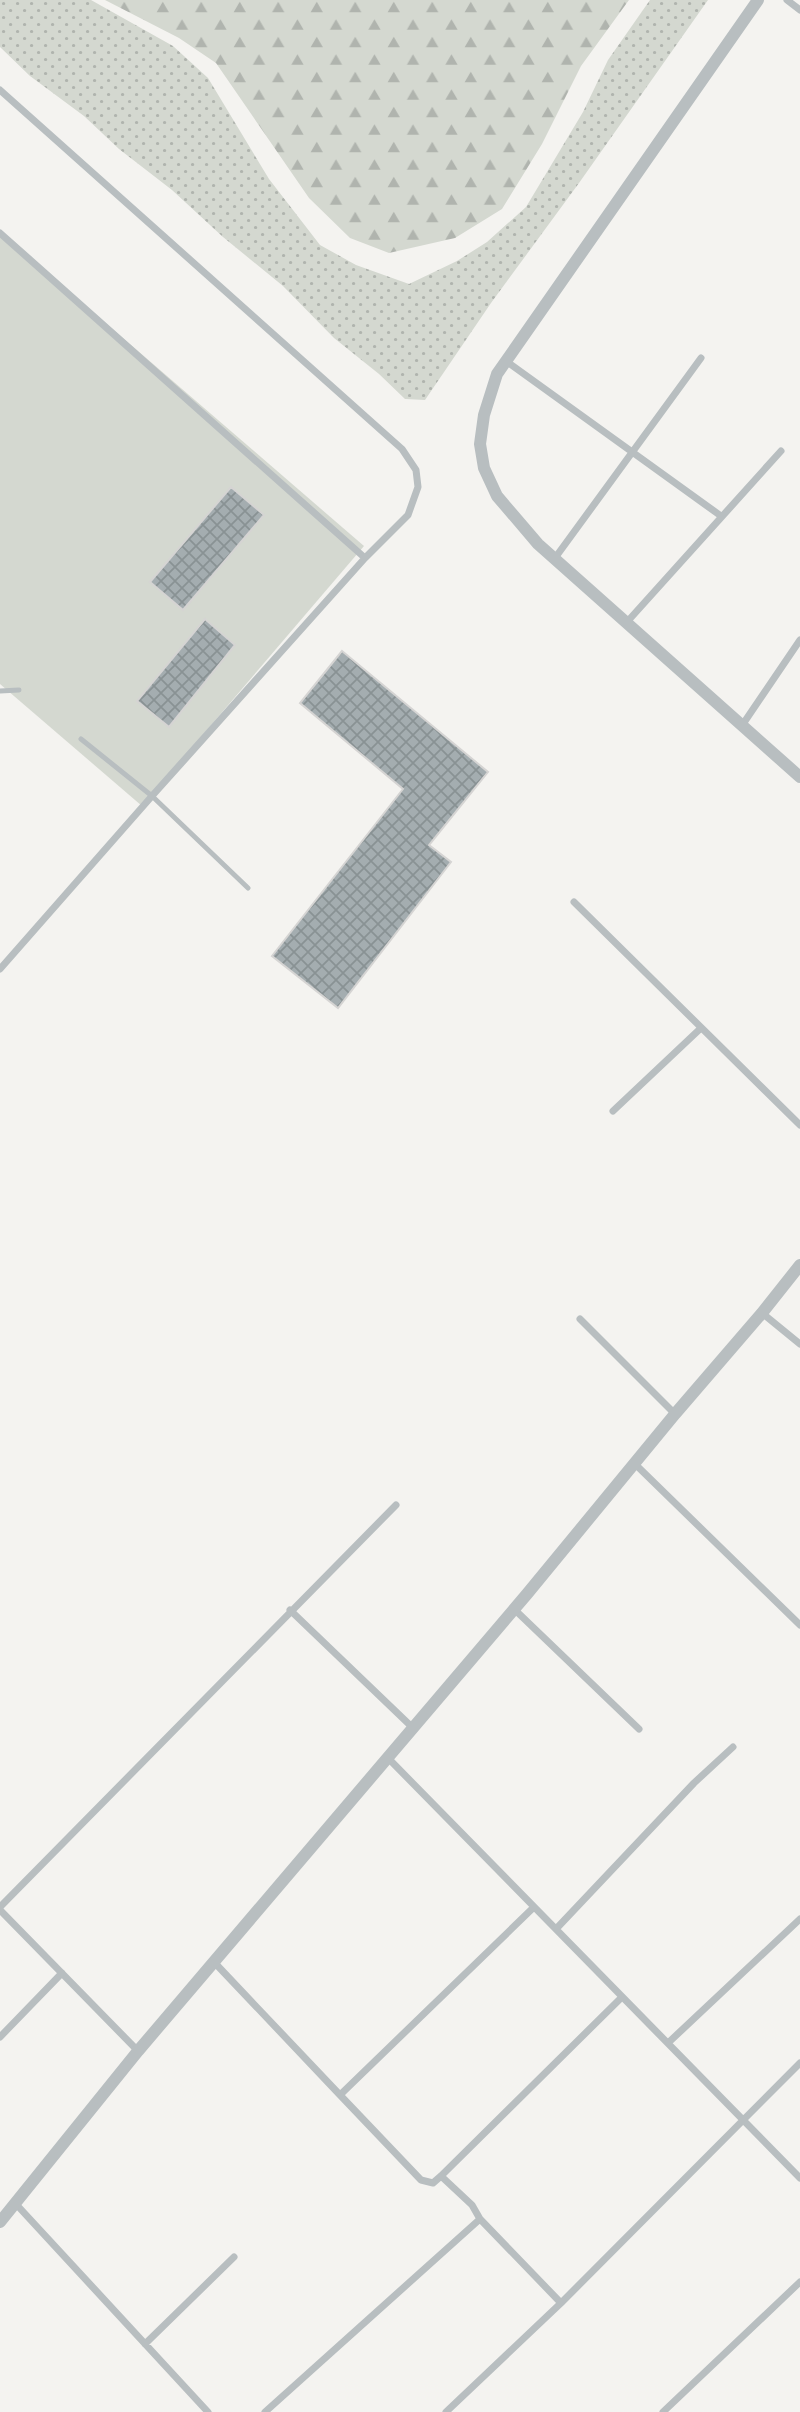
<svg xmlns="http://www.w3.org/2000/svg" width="800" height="2412" font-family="'Alegreya Sans',sans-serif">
<defs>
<pattern id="forest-firs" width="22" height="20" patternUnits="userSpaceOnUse" patternTransform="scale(1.75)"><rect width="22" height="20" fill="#d4d8d0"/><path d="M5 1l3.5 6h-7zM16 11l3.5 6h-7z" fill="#b0b4ae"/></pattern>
<pattern id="park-dots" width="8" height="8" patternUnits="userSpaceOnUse" patternTransform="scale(1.75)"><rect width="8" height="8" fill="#d4d8d0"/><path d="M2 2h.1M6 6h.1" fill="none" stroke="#b0b4ae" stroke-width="1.8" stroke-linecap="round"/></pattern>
<pattern id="building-cross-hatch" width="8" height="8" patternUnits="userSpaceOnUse" patternTransform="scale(1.75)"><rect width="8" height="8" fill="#a4adb0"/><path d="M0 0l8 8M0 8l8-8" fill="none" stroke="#899294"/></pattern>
</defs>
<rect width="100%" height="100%" fill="#f4f3f0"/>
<!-- green -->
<path fill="#d4d8d0" d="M 0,232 L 364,546 L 142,806 L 0,684 Z"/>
<!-- forest -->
<path fill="url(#forest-firs)" d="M 105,0 L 629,0 L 581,66 L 542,144 L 502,209 L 455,238 L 389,253 L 350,238 L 309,198 L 216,63 L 179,38 Z"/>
<!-- park -->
<path fill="url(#park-dots)" d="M 0,0 L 91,0 L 173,46 L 208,78 L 269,179 L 320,245 L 356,265 L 409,284 L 457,261 L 487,242 L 526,207 L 583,112 L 608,60 L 650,0 L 708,0 L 579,183 L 491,303 L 425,400 L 405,399 L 379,374 L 334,338 L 283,286 L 223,237 L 172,190 L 119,149 L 84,116 L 30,76 L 0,47 Z"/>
<!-- building -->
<path fill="url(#building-cross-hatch)" stroke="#d5d4d3" stroke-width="2" d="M 231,487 L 264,515 L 183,610 L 150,582 Z
M 205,619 L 235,645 L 169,727 L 137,701 Z
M 342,651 L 488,772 L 429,845 L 451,862 L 338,1008 L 272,956 L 403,789 L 300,703 Z"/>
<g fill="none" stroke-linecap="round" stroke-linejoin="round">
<!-- service -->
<path stroke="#b8bec0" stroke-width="5" d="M 0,691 L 19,690
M 81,739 L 152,796 L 248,888"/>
<!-- minor -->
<path stroke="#b8bec0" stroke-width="7" d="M 787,0 L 800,10
M 0,90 L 402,449 L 416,470 L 418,487 L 408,515 L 365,558 L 152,796 L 0,969
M 0,233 L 365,558
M 506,361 L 721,516
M 555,558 L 701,358
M 627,622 L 781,451
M 743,724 L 800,640
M 574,902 L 800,1125
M 613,1111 L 701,1028
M 762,1313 L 800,1344
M 580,1319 L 675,1414
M 635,1464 L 800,1625
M 514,1609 L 639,1729
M 290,1610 L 413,1728
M 388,1758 L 800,2178
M 0,1907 L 396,1505
M 534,1907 L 340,2095 L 421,2180 L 433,2183 L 441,2176 L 622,1997
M 0,1910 L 138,2051
M 556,1929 L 694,1783 L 733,1747
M 214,1962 L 340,2095
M 0,2037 L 62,1973
M 668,2043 L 800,1919
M 15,2203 L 208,2412
M 480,2219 L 561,2303
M 145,2344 L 234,2257
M 265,2412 L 480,2219 L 472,2205 L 441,2176
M 446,2412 L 561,2303 L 800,2063
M 663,2412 L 800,2282"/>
<!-- tertiary -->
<path stroke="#b8bec0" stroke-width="12" d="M 758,0 L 497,374 L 484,415 L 480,444 L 484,468 L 497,496 L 538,544 L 800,777
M 0,2222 L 138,2051 L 527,1594 L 675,1414 L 762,1313 L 800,1265"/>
</g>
</svg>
